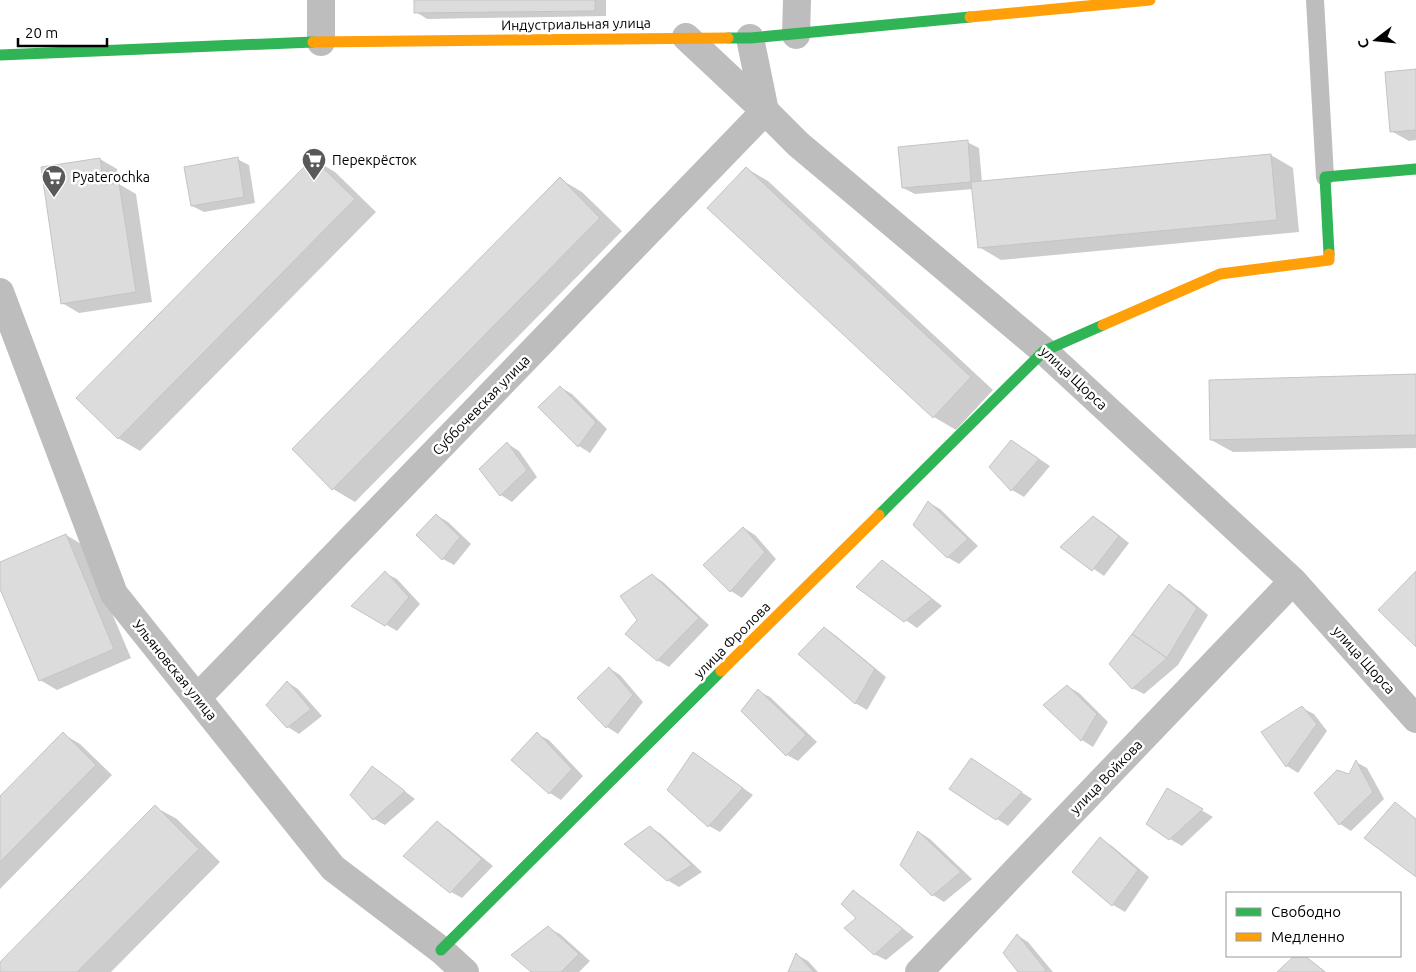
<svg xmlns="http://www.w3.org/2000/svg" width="1416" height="972" font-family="Ubuntu,sans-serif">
<rect width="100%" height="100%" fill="#fff"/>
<!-- shadow -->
<path fill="#0003" d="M 416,0 L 606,0 L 606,16 L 427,19 L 416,12 Z
M 1416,70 L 1416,140 L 1409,141 L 1391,131 Z
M 967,142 L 979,148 L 982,182 L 1271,155 L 1293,168 L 1299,232 L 1001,260 L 979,247 L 973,189 L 915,194 L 903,188 Z
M 100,159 L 117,169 L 119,184 L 136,194 L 152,302 L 79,313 L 62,303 Z
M 237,159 L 249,165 L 255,203 L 204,212 L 192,206 Z
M 313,159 L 335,172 L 376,212 L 140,451 L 118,438 Z
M 746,168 L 768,181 L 993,390 L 956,430 L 934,417 Z
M 560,179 L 582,192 L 622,231 L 355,502 L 333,489 Z
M 1416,376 L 1416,448 L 1233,452 L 1211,440 Z
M 560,387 L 572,394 L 607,429 L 590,453 L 579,446 L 540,407 Z
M 508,444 L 519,451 L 537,477 L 512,502 L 501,495 L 480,469 Z
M 1023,448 L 1050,466 L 1024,497 L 1012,490 L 991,467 Z
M 928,502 L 940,509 L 978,546 L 959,564 L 947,557 Z
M 436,515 L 448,522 L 471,544 L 454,565 L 443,559 Z
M 1093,517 L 1105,524 L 1129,543 L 1104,576 L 1062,547 Z
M 744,528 L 755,535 L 776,559 L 742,598 L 731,591 L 704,565 Z
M 66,535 L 83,545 L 131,658 L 57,690 L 40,680 L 0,586 L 0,563 Z
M 882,562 L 893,568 L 942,606 L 917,628 L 858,587 Z
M 385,573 L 397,579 L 420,604 L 397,631 L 353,605 Z
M 652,575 L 663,582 L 709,625 L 669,667 L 657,660 Z
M 1170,586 L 1181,592 L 1208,615 L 1178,665 L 1144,694 L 1132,688 Z
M 824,628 L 835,635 L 886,677 L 867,710 L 855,703 Z
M 609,668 L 620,675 L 643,702 L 618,734 L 607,727 L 579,698 Z
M 287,682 L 298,689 L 322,716 L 299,734 L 288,727 Z
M 1067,686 L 1079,693 L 1108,722 L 1093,747 L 1082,740 L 1045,705 Z
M 758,691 L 770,697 L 817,742 L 798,761 L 787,755 Z
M 1302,708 L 1314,714 L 1327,731 L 1298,773 L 1287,766 L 1263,732 Z
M 63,734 L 80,744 L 112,775 L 0,889 L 0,798 Z
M 537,734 L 549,740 L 583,776 L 561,800 L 550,793 L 513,760 Z
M 694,753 L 753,795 L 720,832 L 709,826 Z
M 1356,762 L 1367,768 L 1384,799 L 1351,831 L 1340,824 L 1316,793 L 1350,776 Z
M 982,766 L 1032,799 L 1008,826 L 997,819 Z
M 372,768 L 383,774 L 415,799 L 385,825 L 374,819 Z
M 1168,790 L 1213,817 L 1182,846 L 1170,839 Z
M 155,807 L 177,819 L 220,862 L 111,972 L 0,972 L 0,964 Z
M 437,823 L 448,829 L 493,866 L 462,898 L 451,892 Z
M 650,827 L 661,834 L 702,872 L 679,887 L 667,880 Z
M 919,832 L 930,839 L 972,879 L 944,902 L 933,895 Z
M 1101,839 L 1112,846 L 1149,877 L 1125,912 L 1113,905 L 1074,872 Z
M 853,892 L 864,898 L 914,937 L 886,960 L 874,954 L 858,918 Z
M 548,928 L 560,934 L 590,961 L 579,972 L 533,972 Z
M 1017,935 L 1028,942 L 1053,972 L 1020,972 Z
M 797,955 L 808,961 L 818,972 L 790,972 Z
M 1295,956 L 1305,956 L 1326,972 L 1279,972 Z"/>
<!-- building -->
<path fill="#dcdcdc" stroke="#c4c4c4" d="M 414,0 L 595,0 L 595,11 L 414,13 Z
M 1416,69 L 1416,130 L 1390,132 L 1385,72 Z
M 968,140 L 971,182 L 902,188 L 898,147 Z
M 1271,154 L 1277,220 L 978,248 L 971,182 Z
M 238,157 L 244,197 L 191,206 L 184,167 Z
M 100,158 L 104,185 L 119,183 L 136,292 L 61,304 L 41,167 Z
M 313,158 L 355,199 L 118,439 L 76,398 Z
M 746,167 L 971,377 L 933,418 L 707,208 Z
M 560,177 L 600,218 L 332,490 L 292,449 Z
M 1416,374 L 1416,435 L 1210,440 L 1209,380 Z
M 560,386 L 596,422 L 578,447 L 538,407 Z
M 1011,440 L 1039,459 L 1011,491 L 989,467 Z
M 507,442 L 527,470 L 500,496 L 479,469 Z
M 928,501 L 968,539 L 947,558 L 913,525 Z
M 436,514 L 460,537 L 442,560 L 416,535 Z
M 1093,516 L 1119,536 L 1092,571 L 1060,547 Z
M 743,527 L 765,552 L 730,592 L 703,565 Z
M 66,534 L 114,649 L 39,681 L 0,589 L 0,562 Z
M 882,560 L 932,599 L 904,622 L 856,587 Z
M 385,571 L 409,597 L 385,626 L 351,606 Z
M 1416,571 L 1416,647 L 1378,610 Z
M 652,574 L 699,618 L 657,661 L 625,634 L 637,620 L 620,596 Z
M 1169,584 L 1197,608 L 1167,658 L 1132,634 Z
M 824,627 L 875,669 L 855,704 L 798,654 Z
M 1132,634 L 1167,658 L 1132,689 L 1109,664 Z
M 609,667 L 633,695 L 606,728 L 577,698 Z
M 287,681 L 311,709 L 287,728 L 266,705 Z
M 1067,685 L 1097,714 L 1081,741 L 1043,705 Z
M 758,689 L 806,735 L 786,756 L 741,711 Z
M 1302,706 L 1317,724 L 1286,767 L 1261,732 Z
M 63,732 L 96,765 L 0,862 L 0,796 Z
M 537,732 L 572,769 L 549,794 L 511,760 Z
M 693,752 L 743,788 L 708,827 L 667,790 Z
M 971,758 L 1022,792 L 996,820 L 949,789 Z
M 1356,760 L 1373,792 L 1339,825 L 1314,793 L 1337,770 L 1349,774 Z
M 372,766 L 405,791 L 373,820 L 350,795 Z
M 1167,788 L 1203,809 L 1169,840 L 1146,824 Z
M 1395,802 L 1416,819 L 1416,877 L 1364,838 Z
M 155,805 L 199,849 L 77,972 L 0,972 L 0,962 Z
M 437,821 L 482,859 L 450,893 L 403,856 Z
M 650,826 L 692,865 L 667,881 L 624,844 Z
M 918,831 L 961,872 L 932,896 L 900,865 Z
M 1100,837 L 1138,870 L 1112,906 L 1072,872 Z
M 853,890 L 903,929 L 874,955 L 844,928 L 856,918 L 841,904 Z
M 548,926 L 579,954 L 561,972 L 531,972 L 511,955 Z
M 1017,934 L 1046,970 L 1044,972 L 1018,972 L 1003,953 Z
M 796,953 L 814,972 L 788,972 Z
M 1294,956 L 1305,956 L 1325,972 L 1277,972 Z"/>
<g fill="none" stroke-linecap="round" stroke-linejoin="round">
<!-- lane -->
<path stroke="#bdbdbd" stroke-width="18" d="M 1315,0 L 1325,177"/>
<!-- street -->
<path stroke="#bdbdbd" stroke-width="28" d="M 796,35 L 797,0
M 750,38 L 765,111 L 798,144 L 1044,351 L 1293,581 L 1416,719
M 321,42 L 321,0
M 0,292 L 114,594 L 333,868 L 441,950 L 465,972
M 197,698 L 765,111 L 686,37
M 919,972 L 1293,581"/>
<!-- fast -->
<path stroke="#30b455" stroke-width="11" d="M 728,38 L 750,38 L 970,17
M 0,55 L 313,42
M 1329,254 L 1325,177 L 1416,169
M 879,515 L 1044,351 L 1103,325
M 441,950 L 721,671"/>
<!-- slow -->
<path stroke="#ff9f0a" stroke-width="11" d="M 970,17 L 1150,0
M 313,42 L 728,38
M 1103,325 L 1220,274 L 1329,260 L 1329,254
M 721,671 L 879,515"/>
</g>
<!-- icons -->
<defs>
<symbol id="supermarket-pin" viewBox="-11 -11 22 30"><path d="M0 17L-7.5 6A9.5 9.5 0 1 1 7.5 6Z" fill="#595959" stroke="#fff"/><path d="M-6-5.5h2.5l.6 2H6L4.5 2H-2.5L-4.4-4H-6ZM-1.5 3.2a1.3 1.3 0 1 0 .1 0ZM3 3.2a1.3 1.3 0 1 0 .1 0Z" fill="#fff"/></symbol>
</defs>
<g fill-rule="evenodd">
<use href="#supermarket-pin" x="300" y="146" width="28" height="38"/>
<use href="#supermarket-pin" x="40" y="163" width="28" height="38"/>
</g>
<g text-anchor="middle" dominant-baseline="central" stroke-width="5" stroke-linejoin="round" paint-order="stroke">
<!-- street labels -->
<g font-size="14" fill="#000" stroke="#fff">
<text transform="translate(576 24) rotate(-1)">Индустриальная улица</text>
<text transform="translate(1074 378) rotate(43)">улица Щорса</text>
<text transform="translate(481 405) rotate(-46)">Суббочевская улица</text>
<text transform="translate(732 640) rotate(-45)">улица Фролова</text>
<text transform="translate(1364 660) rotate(48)">улица Щорса</text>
<text transform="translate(175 670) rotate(51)">Ульяновская улица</text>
<text transform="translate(1106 777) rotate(-46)">улица Войкова</text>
</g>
<!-- poi labels -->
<g font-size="14" fill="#000" stroke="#fff" text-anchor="start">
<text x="332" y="160">Перекрёсток</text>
<text x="72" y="177">Pyaterochka</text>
</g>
</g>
<!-- legend -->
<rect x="1226" y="892" width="175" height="65" fill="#ffffff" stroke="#999999"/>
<rect x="1236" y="908" width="25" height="8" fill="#30b455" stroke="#999999"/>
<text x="1271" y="917" font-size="15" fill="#000000">Свободно</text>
<rect x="1236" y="933" width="25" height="8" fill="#ff9f0a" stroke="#999999"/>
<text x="1271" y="942" font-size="15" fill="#000000">Медленно</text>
<!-- north arrow -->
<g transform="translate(1376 40) rotate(254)" stroke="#ffffff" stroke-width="4" paint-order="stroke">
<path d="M0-4L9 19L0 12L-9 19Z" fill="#000000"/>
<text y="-8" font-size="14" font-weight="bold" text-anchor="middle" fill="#000000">С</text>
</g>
<!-- scale -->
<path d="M18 38v8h89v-8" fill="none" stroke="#000000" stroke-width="2.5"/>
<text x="25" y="38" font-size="15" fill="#000000" stroke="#ffffff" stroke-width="4" paint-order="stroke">20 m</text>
</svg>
